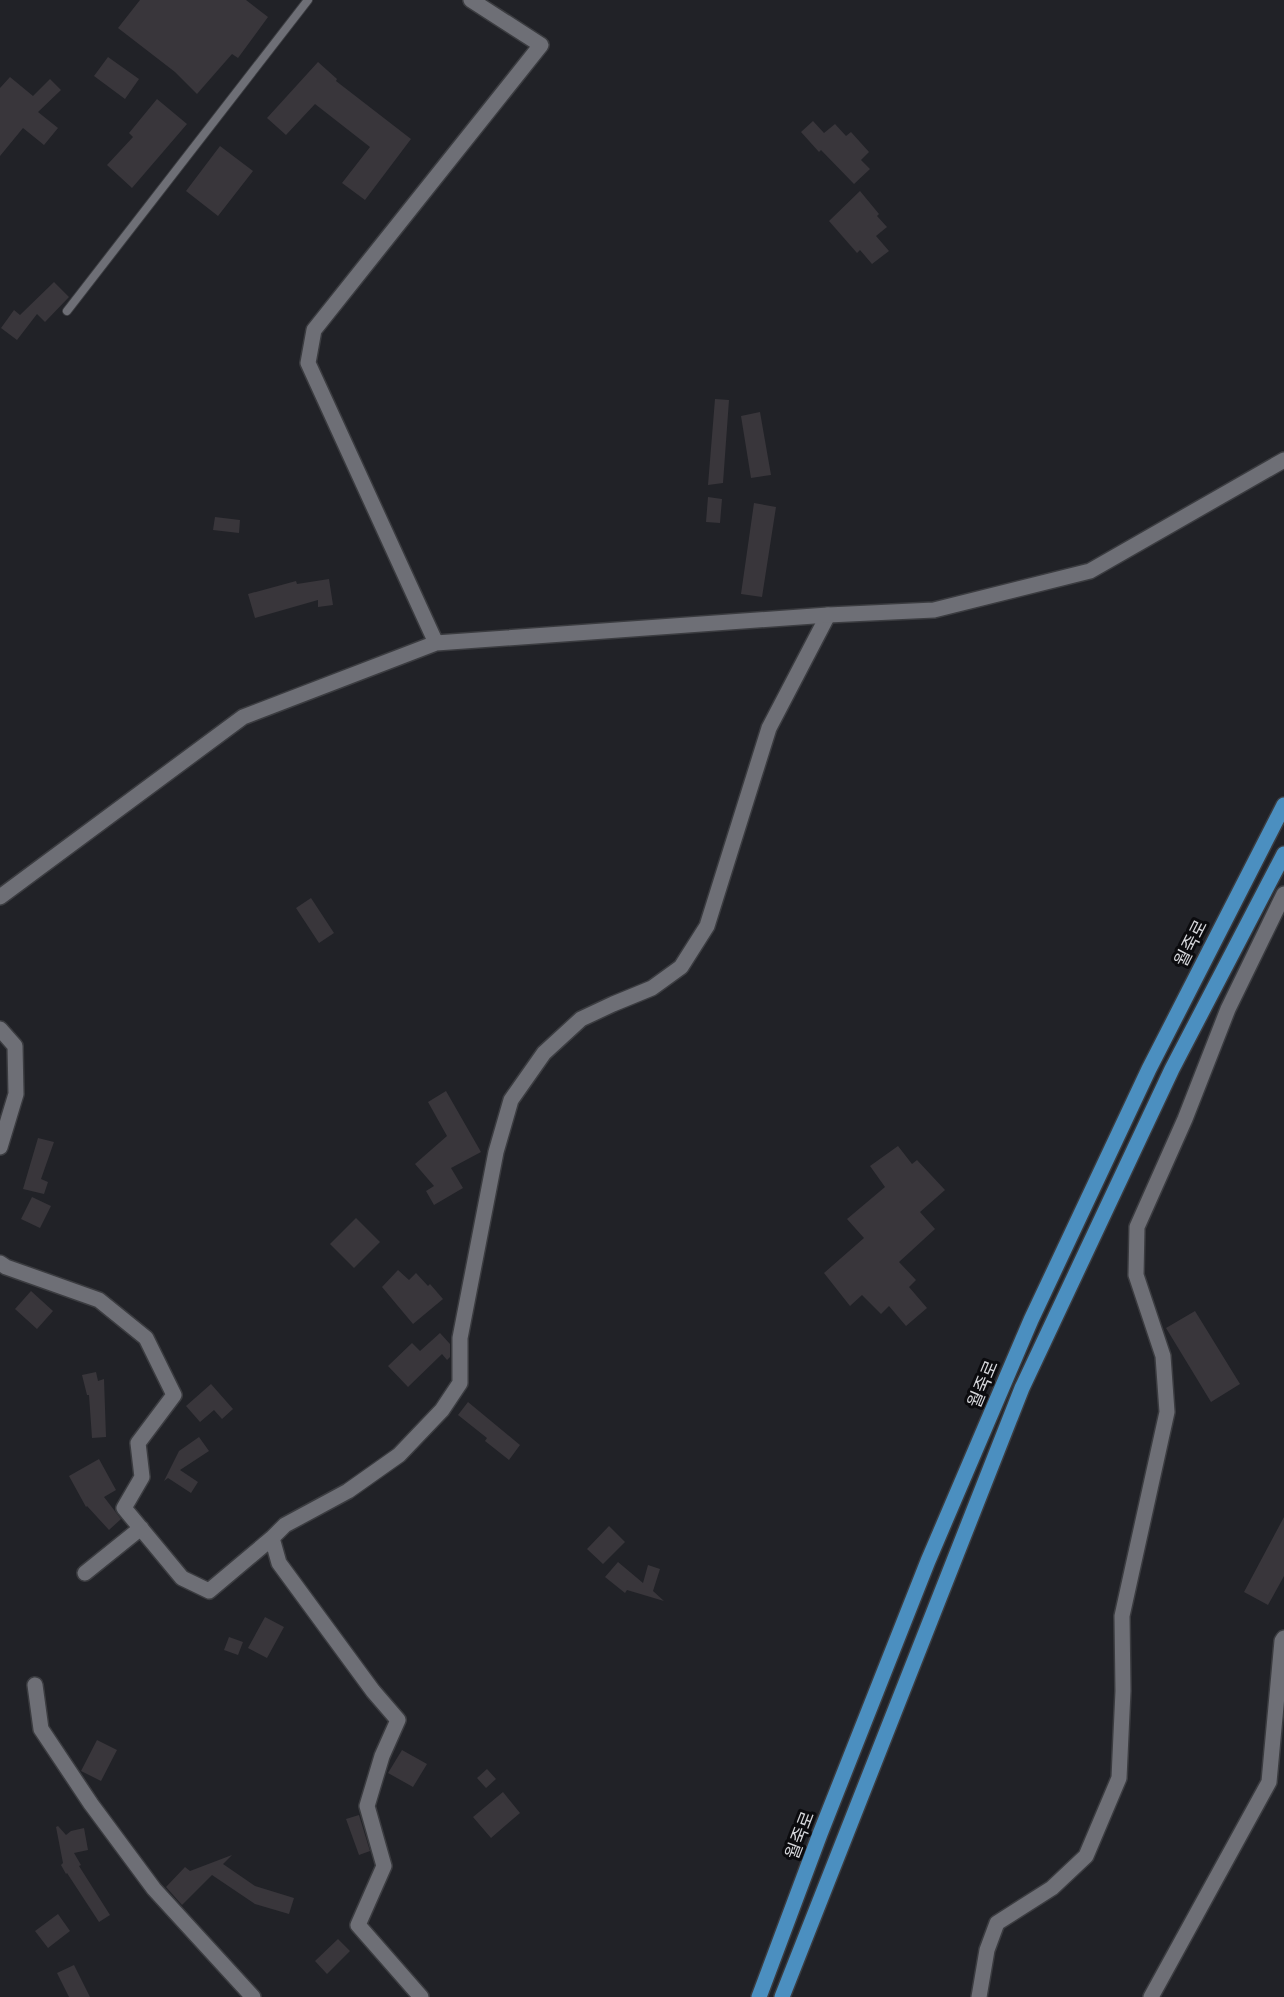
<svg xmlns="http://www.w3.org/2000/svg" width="1284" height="1997" font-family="Barlow,'Noto Sans KR',sans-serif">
<rect width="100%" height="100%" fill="#212227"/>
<!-- building -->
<path fill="#39363b" d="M 140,0 L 246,0 L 268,17 L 238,58 L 232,54 L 197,94 L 175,72 L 118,28 Z
M 108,57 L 139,79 L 125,99 L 94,76 Z
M 318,62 L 337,79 L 336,81 L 411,139 L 365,200 L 342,183 L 370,147 L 315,104 L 286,135 L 267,118 Z
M 10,77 L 33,96 L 50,79 L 61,90 L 38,112 L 58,128 L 44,145 L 23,128 L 0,156 L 0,88 Z
M 157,99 L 187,124 L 132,188 L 107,165 L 133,137 L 129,133 Z
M 813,121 L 824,133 L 835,124 L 846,136 L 851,132 L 869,152 L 861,160 L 870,169 L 854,184 L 821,150 L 819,152 L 801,132 Z
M 220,146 L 253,171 L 218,216 L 186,191 Z
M 860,191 L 879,214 L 877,216 L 887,227 L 876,236 L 889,251 L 872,264 L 860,250 L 857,253 L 829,221 Z
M 54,282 L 69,297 L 45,322 L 37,314 L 17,340 L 1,328 L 14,310 L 20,315 Z
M 715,399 L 729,400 L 723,483 L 708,485 Z
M 760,412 L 771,475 L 751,478 L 741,416 Z
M 708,497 L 722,499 L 720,523 L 706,522 Z
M 754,503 L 776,507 L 762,597 L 741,594 Z
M 215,517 L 240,520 L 239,533 L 213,530 Z
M 329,579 L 333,605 L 318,607 L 318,600 L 255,618 L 248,594 L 296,581 L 297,584 Z
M 311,898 L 334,933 L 319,943 L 296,908 Z
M 446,1091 L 481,1152 L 451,1168 L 463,1188 L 434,1205 L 426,1191 L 434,1186 L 415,1164 L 447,1136 L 428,1102 Z
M 38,1138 L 54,1142 L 41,1179 L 48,1182 L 44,1194 L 23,1189 Z
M 898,1146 L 912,1164 L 917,1160 L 945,1190 L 920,1212 L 935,1229 L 899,1262 L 916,1280 L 909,1287 L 927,1308 L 906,1326 L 889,1306 L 881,1314 L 862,1295 L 850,1306 L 824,1273 L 864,1238 L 847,1219 L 885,1187 L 870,1166 Z
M 32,1197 L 51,1206 L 40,1228 L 21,1219 Z
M 356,1218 L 380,1242 L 354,1268 L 330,1244 Z
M 398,1270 L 409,1280 L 416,1273 L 428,1286 L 430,1284 L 443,1299 L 413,1324 L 382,1287 Z
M 31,1291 L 53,1311 L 37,1329 L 15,1309 Z
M 1195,1311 L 1240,1384 L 1211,1402 L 1166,1328 Z
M 440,1333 L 450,1344 L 450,1357 L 447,1360 L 442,1354 L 408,1387 L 388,1366 L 412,1343 L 420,1351 Z
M 96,1372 L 98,1381 L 104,1379 L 106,1437 L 92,1438 L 89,1395 L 87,1395 L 82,1375 Z
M 211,1384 L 233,1409 L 222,1419 L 214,1410 L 200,1422 L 186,1406 Z
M 468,1402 L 520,1445 L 509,1460 L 485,1441 L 487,1438 L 458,1415 Z
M 199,1437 L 209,1451 L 180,1470 L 198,1482 L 191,1493 L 168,1478 L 164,1481 L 179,1451 Z
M 99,1459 L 116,1490 L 104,1497 L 121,1519 L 109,1530 L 87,1506 L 86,1507 L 69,1476 Z
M 1284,1517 L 1284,1576 L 1268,1605 L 1244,1592 Z
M 609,1526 L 625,1542 L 603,1564 L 587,1549 Z
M 618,1562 L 643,1583 L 648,1565 L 660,1569 L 653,1591 L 664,1601 L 627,1590 L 625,1593 L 605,1577 Z
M 265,1617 L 284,1627 L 267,1658 L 248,1648 Z
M 229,1637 L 243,1642 L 238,1655 L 224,1650 Z
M 97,1740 L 117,1750 L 101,1781 L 81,1771 Z
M 402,1750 L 427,1764 L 413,1787 L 388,1773 Z
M 487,1769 L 496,1779 L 486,1788 L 477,1778 Z
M 503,1792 L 520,1813 L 491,1838 L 473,1817 Z
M 359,1815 L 370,1851 L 359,1855 L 346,1819 Z
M 58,1826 L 66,1835 L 71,1831 L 84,1828 L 88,1850 L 74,1853 L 81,1865 L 79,1866 L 110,1915 L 99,1922 L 67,1873 L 66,1874 L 61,1865 L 63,1863 L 56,1827 Z
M 232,1855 L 223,1864 L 255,1886 L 294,1898 L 289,1914 L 255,1904 L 212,1875 L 182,1905 L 166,1887 L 185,1867 L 190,1871 Z
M 58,1914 L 70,1931 L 48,1948 L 35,1931 Z
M 338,1939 L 350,1951 L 327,1974 L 315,1961 Z
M 74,1965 L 90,1997 L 69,1997 L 57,1973 Z"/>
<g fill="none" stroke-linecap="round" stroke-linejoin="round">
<defs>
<path id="service" d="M 67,311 L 308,0"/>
<path id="minor" d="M 0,1029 L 15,1046 L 16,1094 L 0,1147
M 0,1263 L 6,1267 L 99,1300 L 146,1338 L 174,1395 L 138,1443 L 142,1477 L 124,1508 L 182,1578 L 209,1591 L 272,1538
M 85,1573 L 141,1528
M 35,1685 L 41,1729 L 91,1804 L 154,1889 L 253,1997
M 421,1997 L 358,1925 L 384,1866 L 367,1806 L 382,1756 L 398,1720 L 373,1691 L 279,1563 L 272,1538 L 285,1525 L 348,1491 L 399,1455 L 442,1410 L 460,1383 L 460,1338 L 496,1152 L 511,1100 L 544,1053 L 581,1019 L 613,1004 L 652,988 L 681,967 L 707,926 L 769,728 L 828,615
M 979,1997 L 987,1950 L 997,1923 L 1052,1888 L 1086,1856 L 1119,1778 L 1123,1691 L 1122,1616 L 1167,1412 L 1163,1356 L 1136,1275 L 1137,1227 L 1185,1119 L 1228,1009 L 1284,894
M 1151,1997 L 1269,1782 L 1282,1641 L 1284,1638"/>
<path id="tertiary" d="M 436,643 L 308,363 L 314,330 L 541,45 L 471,0
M 0,897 L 243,717 L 436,643 L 828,615 L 934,610 L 1090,571 L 1284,460"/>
<path id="primary" d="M 759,1997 L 820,1834 L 928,1561 L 1031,1320 L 1149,1069 L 1284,805
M 782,1997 L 1022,1388 L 1172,1069 L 1284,854"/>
</defs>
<!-- service casing -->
<use href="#service" stroke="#3b3c40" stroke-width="10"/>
<!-- minor casing -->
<use href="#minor" stroke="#3b3c40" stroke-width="18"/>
<!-- tertiary casing -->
<use href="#tertiary" stroke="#3b3c40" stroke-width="18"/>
<!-- primary casing -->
<use href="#primary" stroke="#3b3c40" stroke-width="18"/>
<!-- service -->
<use href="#service" stroke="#6e6f76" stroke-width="8"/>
<!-- minor -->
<use href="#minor" stroke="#6e6f76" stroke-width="15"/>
<!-- tertiary -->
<use href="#tertiary" stroke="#6e6f76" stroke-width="15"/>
<!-- primary -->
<use href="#primary" stroke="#4b8fc0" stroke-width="15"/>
</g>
<g text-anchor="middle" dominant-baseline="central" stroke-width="6" stroke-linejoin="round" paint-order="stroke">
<!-- street labels -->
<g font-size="18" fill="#d5d6da" stroke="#0b0b0e">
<text transform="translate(1190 943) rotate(-63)">월죽로</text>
<text transform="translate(982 1384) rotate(-67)">월죽로</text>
<text transform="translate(799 1835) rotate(-69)">월죽로</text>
</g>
</g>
</svg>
